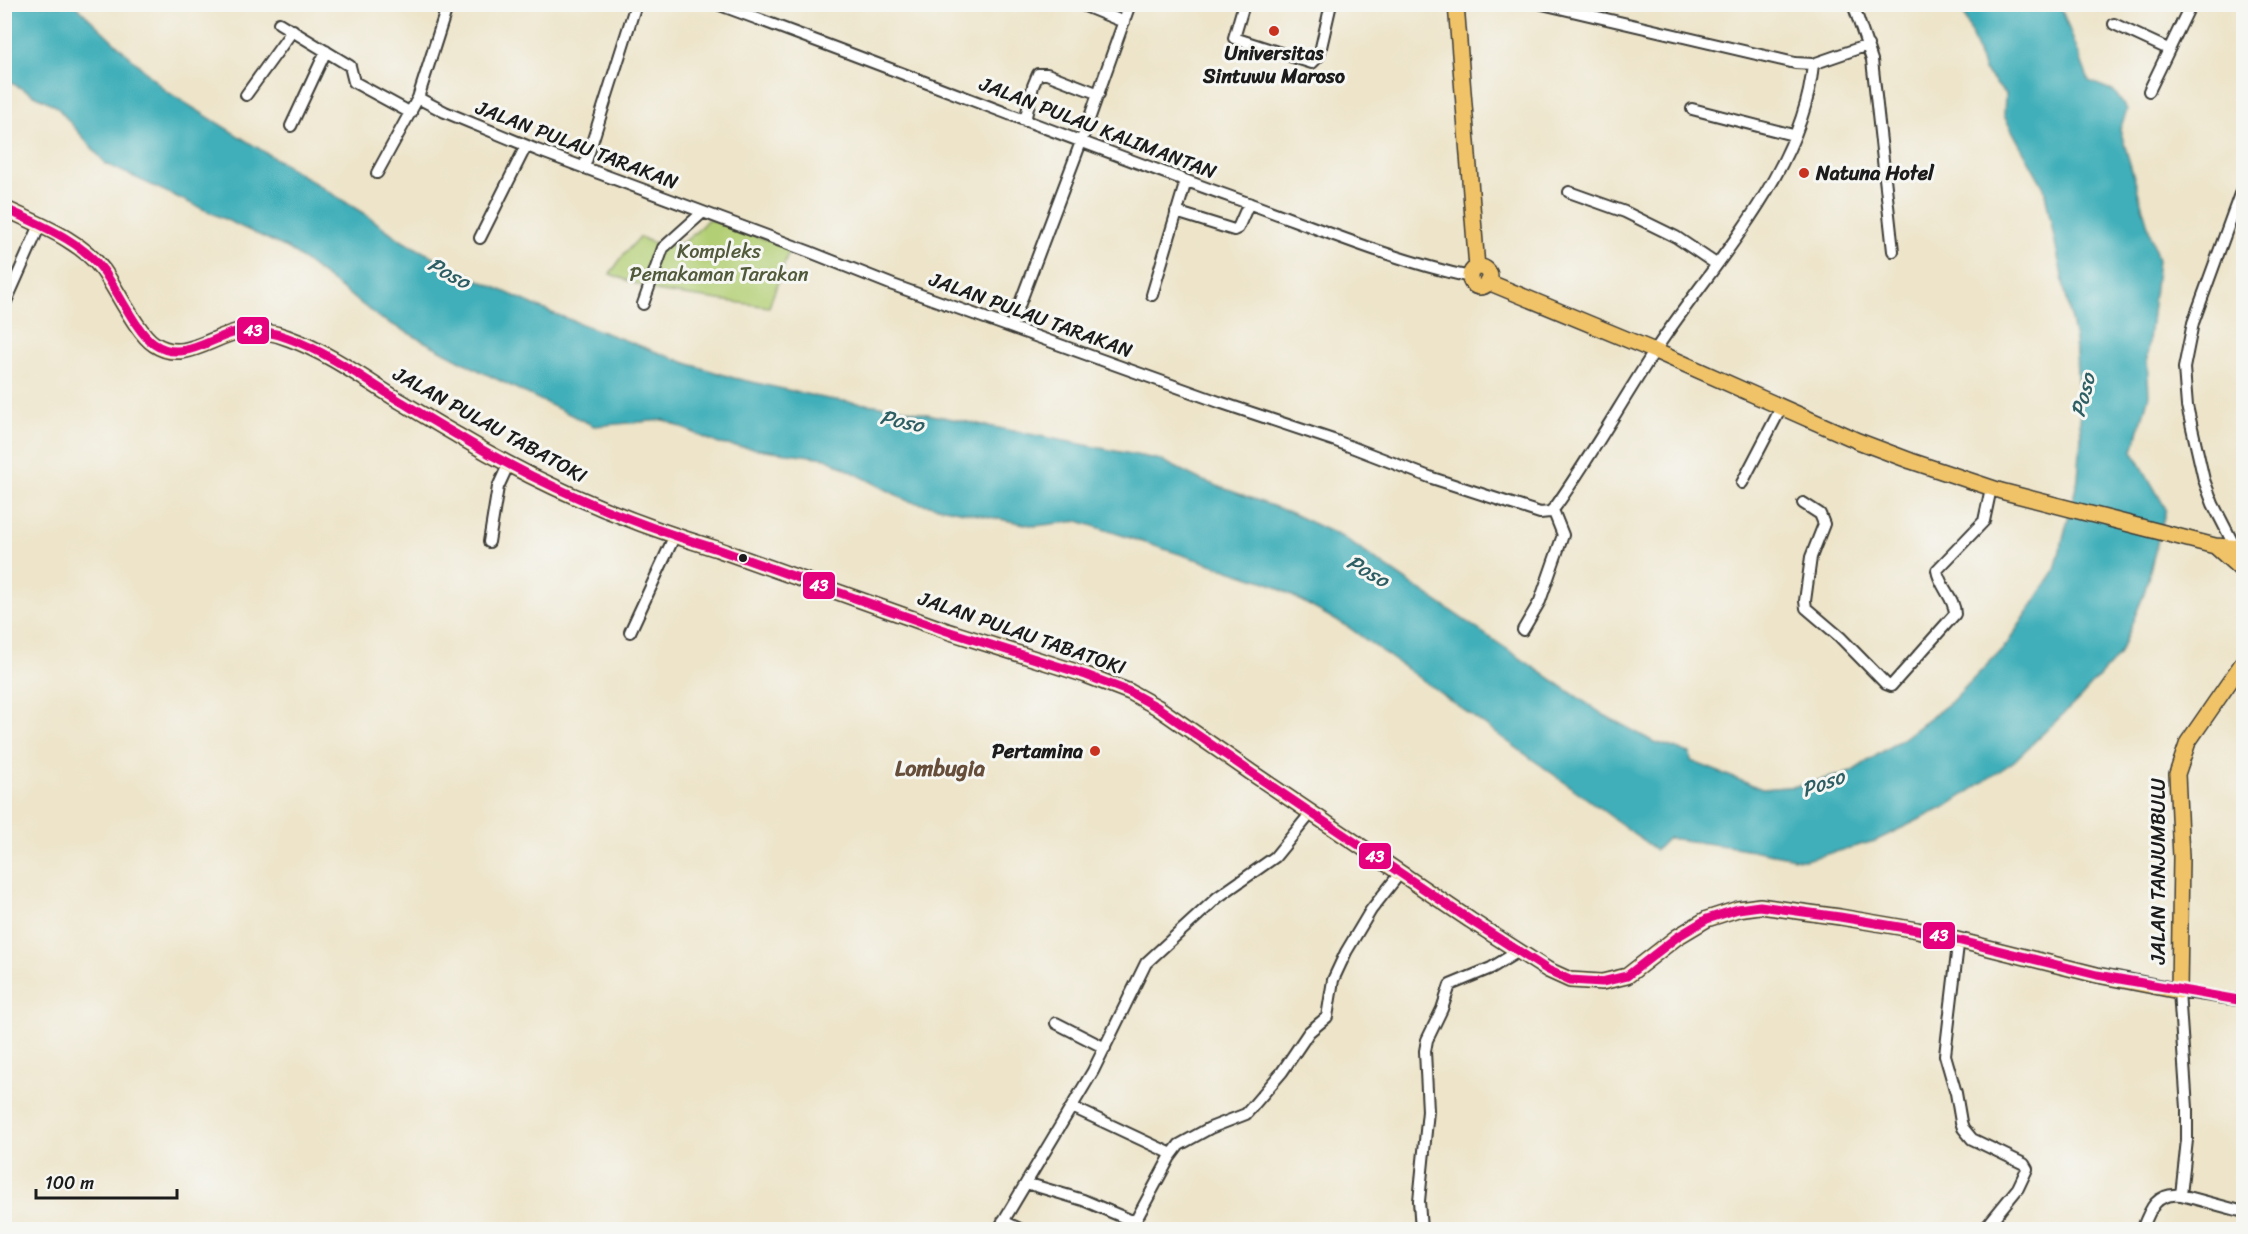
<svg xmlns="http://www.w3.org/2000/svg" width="2248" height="1234" font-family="Sriracha,sans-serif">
<rect width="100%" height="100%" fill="#f6f6f2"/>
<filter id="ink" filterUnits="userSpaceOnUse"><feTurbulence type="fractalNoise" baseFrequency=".0167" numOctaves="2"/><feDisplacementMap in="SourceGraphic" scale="12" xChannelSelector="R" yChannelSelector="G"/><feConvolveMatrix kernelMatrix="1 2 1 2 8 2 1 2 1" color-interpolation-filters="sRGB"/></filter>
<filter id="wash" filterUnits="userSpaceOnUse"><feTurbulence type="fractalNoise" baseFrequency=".008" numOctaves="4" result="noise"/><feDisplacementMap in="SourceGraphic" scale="24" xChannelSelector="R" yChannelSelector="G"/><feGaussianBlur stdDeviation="1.35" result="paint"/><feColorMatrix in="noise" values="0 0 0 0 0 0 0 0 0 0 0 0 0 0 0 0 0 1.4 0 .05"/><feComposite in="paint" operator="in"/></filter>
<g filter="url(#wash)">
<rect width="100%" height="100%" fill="#ede4c9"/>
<!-- green -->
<path fill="#b3cf75" stroke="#687648" stroke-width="1.5" d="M 708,219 L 790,248 L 769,307 L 655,291 L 610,274 L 625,253 L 640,237 C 674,254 685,245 708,219 Z"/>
<!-- water -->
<path fill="#3fafb9" stroke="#2e666a" stroke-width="1.5" d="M 5,5 L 75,5 L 166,91 L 363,213 L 404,242 L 483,282 L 552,313 L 686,363 L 734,378 L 828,399 L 897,408 L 1161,460 L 1201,480 L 1289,512 L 1342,537 L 1604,715 L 1652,741 L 1690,753 L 1691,761 L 1762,789 L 1798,786 L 1851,772 L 1902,739 L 1951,702 L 2007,644 L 2055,570 L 2078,479 L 2081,437 L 2075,340 L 2044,188 L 2004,116 L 2005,94 L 1984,70 L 1961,5 L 2060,5 L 2089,81 L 2114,91 L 2127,110 L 2120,129 L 2158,260 L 2147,358 L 2149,395 L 2133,451 L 2166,509 L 2144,594 L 2119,655 L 2079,699 L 2013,762 L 1947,806 L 1875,841 L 1805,860 L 1741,848 L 1668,838 L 1656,850 L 1578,792 L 1348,627 L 1269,583 L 1078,521 L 1035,526 L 908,501 L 826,458 L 719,444 L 664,420 L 594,426 L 482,372 L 380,318 L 289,249 L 106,164 L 56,106 L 13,84 L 5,72 Z"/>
</g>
<g filter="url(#ink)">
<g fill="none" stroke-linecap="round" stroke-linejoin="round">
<defs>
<path id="minor" d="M 448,4 L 418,98 L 445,112 L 537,150 L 810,252 L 893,285 L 1219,402 L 1336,441 L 1432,478 L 1540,513 L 1550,512 L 1556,506 C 1591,456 1621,403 1654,352 C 1711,265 1804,171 1813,64 L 1795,63 L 1542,4
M 717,4 C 890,67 1061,136 1234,198 C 1310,225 1391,260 1470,277
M 1080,4 L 1124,22
M 1244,4 L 1234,38 L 1312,63 L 1319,56 L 1331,4
M 1853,4 L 1872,60 L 1893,251
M 279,23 L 350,66 L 354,82 L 411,113
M 2114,24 L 2168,49
M 1813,64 L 1868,45
M 2149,91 L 2191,4
M 246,95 L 293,30
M 1692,109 L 1793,135
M 1025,121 L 1033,86 L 1038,74 L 1047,74 L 1099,94
M 291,126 L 326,51
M 584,168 L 636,4
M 377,173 L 418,98
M 1569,192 L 1625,212 L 1676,237 L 1716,264
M 1176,212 L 1234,230 L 1238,228 L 1249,203
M 480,238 L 526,146
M 1152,295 L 1186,181
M 643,304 L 663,248 L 702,213
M 4,306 L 40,225
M 1011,327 L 1081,142 L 1130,4
M 1742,483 L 1781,408
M 1803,503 L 1820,514 L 1824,524 L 1811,557 L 1805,601 L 1806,608 L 1840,637 L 1886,684 L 1891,686 L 1955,614 C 1955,598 1939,586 1937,570 L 1984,521 L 1991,488
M 489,542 L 498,487 L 509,463
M 2235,547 L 2213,504 L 2204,480 L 2187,406 L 2184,368 L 2193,323 L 2244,183
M 1523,630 L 1540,601 L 1563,535 L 1553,510
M 630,632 L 675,535
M 1956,940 L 1958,945 L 1945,1055 L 1956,1093 L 1961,1122 L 1963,1128 L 1972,1139 L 2024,1164 L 2027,1169 L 2018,1188 L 1984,1230
M 2244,1001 L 2179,991 L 2187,1108 L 2187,1140 L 2181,1195 L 2244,1212
M 1056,1023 L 1105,1048
M 1072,1107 L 1172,1154
M 1026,1183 L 1083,1200 L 1130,1220 L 1136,1220 L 1170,1157 L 1179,1145 L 1210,1128 L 1246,1114 L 1282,1072 L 1309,1032 L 1327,1017 L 1333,980 L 1346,952 L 1371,910 L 1401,872
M 1003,1221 L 1022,1230
M 998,1230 L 1093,1071 L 1146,963 L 1218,897 L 1275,857 L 1311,813
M 1421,1230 L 1419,1201 L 1428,1111 L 1425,1051 L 1427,1040 L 1442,1009 L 1450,985 L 1491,968 L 1519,951
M 2142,1230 C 2150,1209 2156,1192 2181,1195"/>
<path id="highway" d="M 1456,4 L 1477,268
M 4,208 C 39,225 79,239 103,270 C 116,288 137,333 154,344 C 183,364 212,336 240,331 C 254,328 275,333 288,338 C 327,352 360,376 395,398 C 415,410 436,423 457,435 C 538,484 627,522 717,549 L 947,631 L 1086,675 L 1130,692 L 1157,707 L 1252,773 L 1470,920 L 1548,970 L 1570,980 L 1602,982 L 1627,976 L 1677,937 L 1707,919 L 1738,909 L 1760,906 L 1840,917 L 1917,930 L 2097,975 L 2179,991 L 2181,857 L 2177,774 L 2188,742 L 2244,661
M1470 277a10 10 0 1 1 20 0a10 10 0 1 1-20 0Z
M 1488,282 L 1655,351 L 1858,441 L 1911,461 L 2001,491 L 2215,546 L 2244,548
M 2215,546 L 2244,572"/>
</defs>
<!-- minor casing -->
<use href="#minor" stroke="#3b3a36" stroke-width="14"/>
<!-- highway casing -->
<use href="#highway" stroke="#3b3a36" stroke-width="18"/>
<!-- minor -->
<use href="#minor" stroke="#fff" stroke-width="10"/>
<!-- highway -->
<use href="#highway" stroke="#f0c369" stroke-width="15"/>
<defs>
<path id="bus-1" d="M 4,208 C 39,225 79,239 103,270 C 116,288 137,333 154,344 C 183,364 212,336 240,331 C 254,328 275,333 288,338 C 327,352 360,376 395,398 C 415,410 436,423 457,435 C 538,484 627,522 717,549 L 947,631 L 1086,675 L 1130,692 L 1157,707 L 1252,773 L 1470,920 L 1548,970 L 1570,980 L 1602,982 L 1627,976 L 1677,937 L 1707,919 L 1738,909 L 1760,906 L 1840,917 L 1917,930 L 2097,975 L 2244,1001"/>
</defs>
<!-- bus-1 casing -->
<use href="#bus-1" stroke="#f6f6f2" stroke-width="14"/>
<!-- bus-1 -->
<use href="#bus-1" stroke="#e5007d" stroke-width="9"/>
</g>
</g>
<!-- markers -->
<g fill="#c8321e" stroke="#f6f6f2" stroke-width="2">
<circle cx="1274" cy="31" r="6"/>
<circle cx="1804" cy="173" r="6"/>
<circle cx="1095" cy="751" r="6"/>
</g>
<circle fill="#1c1c1c" stroke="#f6f6f2" stroke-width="2" cx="743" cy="558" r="5"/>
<g text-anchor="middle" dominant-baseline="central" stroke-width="6" stroke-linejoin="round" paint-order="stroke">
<!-- poi labels -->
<g font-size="20" font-weight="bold" fill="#1c1c1c" stroke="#f6f6f2">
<text x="1274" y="53">Universitas<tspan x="1274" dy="23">Sintuwu Maroso</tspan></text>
<text x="1816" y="173" text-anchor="start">Natuna Hotel</text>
<text x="1083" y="751" text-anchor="end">Pertamina</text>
</g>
<!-- street labels -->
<g font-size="20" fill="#1c1c1c" stroke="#f6f6f2">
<text transform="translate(1098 128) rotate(21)">JALAN PULAU KALIMANTAN</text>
<text transform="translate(577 145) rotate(21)">JALAN PULAU TARAKAN</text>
<text transform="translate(1031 315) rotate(20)">JALAN PULAU TARAKAN</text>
<text transform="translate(490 425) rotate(29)">JALAN PULAU TABATOKI</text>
<text transform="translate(1022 633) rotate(19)">JALAN PULAU TABATOKI</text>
<text transform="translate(2158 871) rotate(-90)">JALAN TANJUMBULU</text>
</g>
<!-- park labels -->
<g font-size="20" fill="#515b3b" stroke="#f6f6f2">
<text x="719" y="251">Kompleks<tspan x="719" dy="23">Pemakaman Tarakan</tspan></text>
</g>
<!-- water labels -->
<g font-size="21" font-style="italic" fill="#2c5e63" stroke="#f6f6f2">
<text transform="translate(449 273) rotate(29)">Poso</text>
<text transform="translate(2083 395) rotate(-75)">Poso</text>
<text transform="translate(902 421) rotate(12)">Poso</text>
<text transform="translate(1368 571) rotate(30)">Poso</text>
<text transform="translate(1823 783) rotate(-20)">Poso</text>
</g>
<!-- quarter labels -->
<g font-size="22" font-weight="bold" fill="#664e3b" stroke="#f6f6f2">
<text x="940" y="768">Lombugia</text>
</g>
</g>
<g stroke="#f6f6f2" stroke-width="2">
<rect x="236" y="316" width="34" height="29" rx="6" fill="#e5007d"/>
<rect x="802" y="571" width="34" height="29" rx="6" fill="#e5007d"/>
<rect x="1358" y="842" width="34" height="28" rx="6" fill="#e5007d"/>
<rect x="1922" y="921" width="34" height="29" rx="6" fill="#e5007d"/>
</g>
<g font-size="16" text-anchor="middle" font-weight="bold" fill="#fff">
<text x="253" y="336">43</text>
<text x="819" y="591">43</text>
<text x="1375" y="862">43</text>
<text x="1939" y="941">43</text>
</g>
<!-- margin -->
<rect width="2248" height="1234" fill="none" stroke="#f6f6f2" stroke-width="24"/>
<!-- scale -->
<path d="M36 1189v9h141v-9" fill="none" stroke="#1c1c1c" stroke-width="3"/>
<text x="45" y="1189" font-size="18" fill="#1c1c1c" stroke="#f6f6f2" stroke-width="4.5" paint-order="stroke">100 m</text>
</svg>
